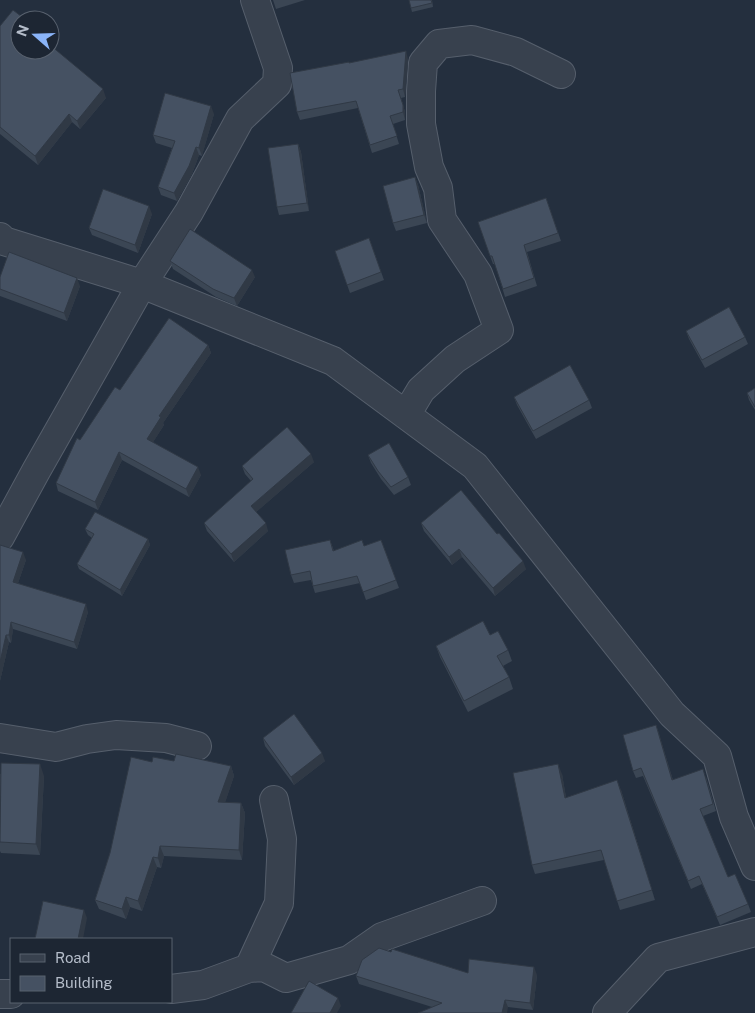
<svg xmlns="http://www.w3.org/2000/svg" width="755" height="1013" font-family="'Public Sans',sans-serif">
<rect width="100%" height="100%" fill="#242f3e"/>
<g fill="none" stroke-linecap="round" stroke-linejoin="round">
<defs>
<path id="minor" d="M 0,237 L 4,241 L 142,284 L 333,361 L 475,466 L 672,714 L 717,756 L 734,817 L 755,866
M 406,415 L 421,390 L 455,359 L 499,330 L 478,274 L 442,220 L 438,188 L 429,167 L 421,124 L 421,91 L 423,63 L 439,44 L 472,40 L 516,52 L 561,74
M 0,537 L 36,471 L 142,284 L 189,212 L 240,119 L 277,84 L 278,68 L 255,0
M 0,738 L 56,747 L 87,739 L 116,735 L 166,738 L 197,746
M 249,968 L 279,903 L 282,839 L 274,800
M 171,989 L 203,985 L 249,968 L 264,967 L 286,978 L 349,960 L 382,937 L 482,901
M 0,994 L 11,994
M 607,1013 L 658,958 L 755,932"/>
</defs>
<!-- minor casing -->
<use href="#minor" stroke="#565f6c" stroke-width="30"/>
<!-- minor -->
<use href="#minor" stroke="#38414e" stroke-width="28"/>
</g>
<!-- wall -->
<path fill="#3b4654" d="M 273,0 L 305,0 L 276,9 Z
M 409,0 L 432,0 L 433,7 L 412,12 Z
M 0,26 L 51,40 L 53,48 L 106,98 L 80,129 L 72,122 L 38,165 L 0,134 Z
M 408,59 L 405,97 L 401,98 L 405,112 L 405,120 L 393,124 L 399,144 L 372,153 L 358,108 L 300,120 L 297,112 L 349,63 Z
M 214,114 L 202,155 L 202,156 L 199,155 L 192,174 L 177,201 L 161,195 L 158,187 L 172,148 L 156,143 L 153,135 Z
M 298,144 L 301,152 L 309,211 L 279,215 L 277,207 Z
M 415,177 L 418,185 L 427,223 L 396,231 L 393,223 Z
M 546,198 L 561,241 L 527,252 L 537,286 L 505,297 L 495,264 L 493,264 L 478,222 Z
M 152,214 L 138,253 L 92,235 L 89,228 Z
M 369,238 L 384,280 L 350,293 L 335,251 Z
M 170,261 L 255,277 L 237,306 L 216,297 L 173,269 Z
M 80,286 L 67,321 L 0,296 L 0,289 Z
M 686,331 L 745,337 L 748,344 L 705,368 L 689,339 Z
M 208,345 L 211,353 L 163,423 L 164,425 L 153,442 L 201,475 L 189,497 L 122,460 L 98,510 L 58,491 L 56,483 L 80,440 L 120,390 Z
M 755,388 L 755,410 L 749,400 L 747,393 Z
M 514,397 L 589,400 L 592,408 L 536,439 L 517,405 Z
M 368,455 L 408,477 L 411,485 L 394,495 L 381,479 L 371,463 Z
M 314,462 L 256,512 L 268,531 L 234,562 L 207,531 L 204,523 L 251,481 L 245,474 L 242,466 Z
M 421,523 L 526,569 L 495,596 L 462,557 L 452,565 L 424,531 Z
M 85,529 L 148,539 L 150,545 L 122,596 L 79,569 L 77,564 L 92,538 L 88,535 Z
M 330,540 L 334,551 L 364,546 L 381,540 L 399,588 L 366,600 L 360,583 L 315,593 L 311,580 L 294,583 L 291,575 Z
M 0,545 L 26,560 L 18,583 L 88,612 L 77,649 L 13,629 L 11,643 L 9,642 L 0,681 Z
M 490,635 L 508,650 L 512,661 L 503,666 L 509,677 L 513,689 L 468,712 L 440,657 L 436,646 Z
M 656,725 L 673,780 L 706,777 L 716,811 L 703,816 L 728,877 L 748,904 L 751,912 L 720,925 L 702,884 L 691,889 L 643,776 L 636,778 L 633,771 Z
M 263,738 L 325,761 L 294,785 L 265,746 Z
M 174,761 L 231,766 L 234,776 L 225,802 L 241,803 L 245,813 L 242,860 L 164,856 L 161,868 L 157,867 L 142,911 L 130,907 L 126,919 L 99,909 L 95,900 L 110,853 L 152,762 Z
M 0,774 L 44,776 L 40,855 L 1,853 L 0,851 Z
M 562,774 L 566,798 L 621,790 L 655,900 L 620,910 L 604,860 L 535,874 L 532,865 Z
M 391,952 L 468,973 L 537,975 L 533,1010 L 508,1007 L 432,1007 L 359,984 L 356,976 Z"/>
<!-- shaded-wall -->
<path fill="#303945" d="M 51,40 L 54,49 L 50,49 Z
M 406,51 L 408,59 L 405,97 L 403,89 Z
M 103,89 L 106,98 L 80,129 L 77,121 Z
M 401,98 L 405,112 L 405,120 L 403,112 Z
M 211,106 L 214,114 L 202,156 L 199,148 Z
M 69,114 L 72,122 L 38,165 L 35,156 Z
M 298,144 L 301,152 L 309,211 L 307,203 Z
M 196,147 L 199,155 L 192,174 L 177,201 L 174,193 Z
M 415,177 L 418,185 L 427,223 L 424,215 Z
M 149,206 L 152,214 L 138,253 L 135,245 Z
M 252,270 L 255,277 L 237,306 L 234,298 Z
M 77,278 L 80,286 L 67,321 L 64,313 Z
M 208,345 L 211,353 L 163,423 L 164,425 L 150,447 L 147,439 L 159,416 Z
M 119,452 L 122,460 L 98,510 L 95,502 Z
M 311,454 L 314,462 L 254,514 L 251,506 Z
M 198,467 L 201,475 L 189,497 L 186,489 Z
M 266,523 L 268,531 L 234,562 L 231,554 Z
M 148,539 L 150,545 L 122,596 L 120,590 Z
M 459,549 L 462,557 L 452,565 L 449,557 Z
M 23,552 L 26,560 L 16,589 L 13,582 Z
M 523,561 L 526,569 L 495,596 L 493,588 Z
M 86,604 L 88,612 L 77,649 L 74,642 Z
M 11,622 L 13,629 L 11,643 L 9,635 Z
M 6,635 L 9,642 L 0,681 L 0,662 Z
M 656,725 L 659,733 L 675,788 L 672,780 Z
M 322,753 L 325,761 L 294,785 L 291,777 Z
M 40,764 L 44,776 L 40,855 L 36,844 Z
M 558,764 L 562,774 L 568,808 L 565,798 Z
M 231,766 L 234,776 L 222,812 L 218,802 Z
M 617,780 L 621,790 L 655,900 L 652,890 Z
M 241,803 L 245,813 L 242,860 L 239,850 Z
M 160,846 L 164,856 L 161,868 L 158,858 Z
M 153,857 L 157,867 L 142,911 L 138,901 Z
M 126,897 L 130,907 L 126,919 L 122,909 Z
M 84,910 L 87,918 L 83,939 L 78,939 Z
M 534,967 L 537,975 L 533,1010 L 530,1003 Z
M 338,998 L 341,1006 L 337,1013 L 330,1013 Z
M 505,1000 L 508,1007 L 507,1013 L 502,1013 Z"/>
<!-- building -->
<path fill="#455162" stroke="#303945" d="M 409,0 L 431,0 L 432,3 L 411,8 Z
M 13,10 L 26,20 L 20,20 L 20,50 L 50,50 L 50,45 L 103,89 L 77,121 L 69,114 L 35,156 L 0,127 L 0,26 Z
M 406,51 L 403,89 L 398,90 L 403,105 L 403,112 L 390,116 L 397,136 L 370,145 L 356,101 L 297,112 L 290,73 L 349,62 L 349,63 Z
M 165,93 L 211,106 L 199,147 L 199,148 L 196,147 L 189,166 L 174,193 L 158,187 L 175,141 L 153,135 Z
M 298,144 L 307,203 L 277,207 L 268,148 Z
M 415,177 L 424,215 L 393,223 L 383,186 Z
M 103,189 L 149,206 L 135,245 L 89,228 Z
M 546,198 L 558,233 L 524,245 L 534,278 L 503,289 L 492,256 L 490,256 L 478,222 Z
M 190,229 L 252,270 L 234,298 L 213,289 L 170,261 Z
M 369,238 L 381,272 L 347,285 L 335,251 Z
M 9,252 L 77,278 L 64,313 L 0,289 L 0,277 Z
M 729,307 L 745,337 L 702,360 L 686,331 Z
M 169,318 L 208,345 L 159,416 L 161,417 L 147,439 L 198,467 L 186,489 L 119,452 L 95,502 L 56,483 L 77,438 L 80,440 L 115,387 L 120,390 Z
M 570,365 L 589,400 L 533,431 L 514,397 Z
M 755,388 L 755,407 L 747,393 Z
M 287,427 L 311,454 L 251,506 L 266,523 L 231,554 L 204,523 L 253,479 L 242,466 Z
M 389,443 L 408,477 L 391,487 L 378,471 L 368,455 Z
M 461,490 L 497,534 L 499,533 L 523,561 L 493,588 L 459,549 L 449,557 L 421,523 Z
M 95,512 L 148,539 L 120,590 L 77,564 L 94,534 L 85,529 Z
M 330,540 L 333,551 L 362,540 L 364,546 L 381,540 L 396,580 L 363,592 L 357,576 L 313,586 L 310,571 L 291,575 L 285,550 Z
M 0,545 L 23,552 L 13,582 L 86,604 L 74,642 L 11,622 L 9,635 L 6,635 L 0,662 Z
M 483,621 L 490,635 L 498,631 L 508,650 L 497,656 L 509,677 L 464,701 L 436,646 Z
M 294,714 L 322,753 L 291,777 L 263,738 Z
M 656,725 L 672,780 L 703,769 L 713,804 L 700,809 L 728,877 L 735,874 L 748,904 L 717,917 L 699,876 L 688,881 L 641,768 L 633,771 L 623,735 Z
M 176,754 L 231,766 L 218,802 L 241,803 L 239,850 L 160,846 L 158,858 L 153,857 L 138,901 L 126,897 L 122,909 L 95,900 L 110,853 L 131,757 L 152,762 L 153,757 L 174,761 Z
M 1,763 L 40,764 L 36,844 L 0,842 Z
M 558,764 L 565,798 L 617,780 L 652,890 L 617,901 L 601,850 L 532,865 L 513,773 Z
M 43,901 L 84,910 L 78,939 L 35,939 Z
M 379,948 L 391,952 L 392,949 L 468,973 L 469,959 L 534,967 L 530,1003 L 505,1000 L 502,1013 L 418,1013 L 442,1003 L 356,976 L 362,960 Z
M 309,981 L 338,998 L 330,1013 L 291,1013 Z"/>
<!-- legend -->
<rect x="10" y="938" width="162" height="65" fill="#1d2633" stroke="#59626f"/>
<rect x="20" y="954" width="25" height="8" fill="#38414e" stroke="#59626f"/>
<text x="55" y="963" font-size="15" fill="#b4bcc9">Road</text>
<rect x="20" y="976" width="25" height="15" fill="#455162" stroke="#59626f"/>
<text x="55" y="988" font-size="15" fill="#b4bcc9">Building</text>
<!-- north arrow -->
<g transform="translate(35 35) rotate(290)"><circle r="24" fill="#1d2633" stroke="#59626f"/>
<path d="M0-4L9 19L0 12L-9 19Z" fill="#8ab4f8"/>
<text y="-8" font-size="14" font-weight="bold" text-anchor="middle" fill="#b4bcc9">N</text>
</g>
</svg>
